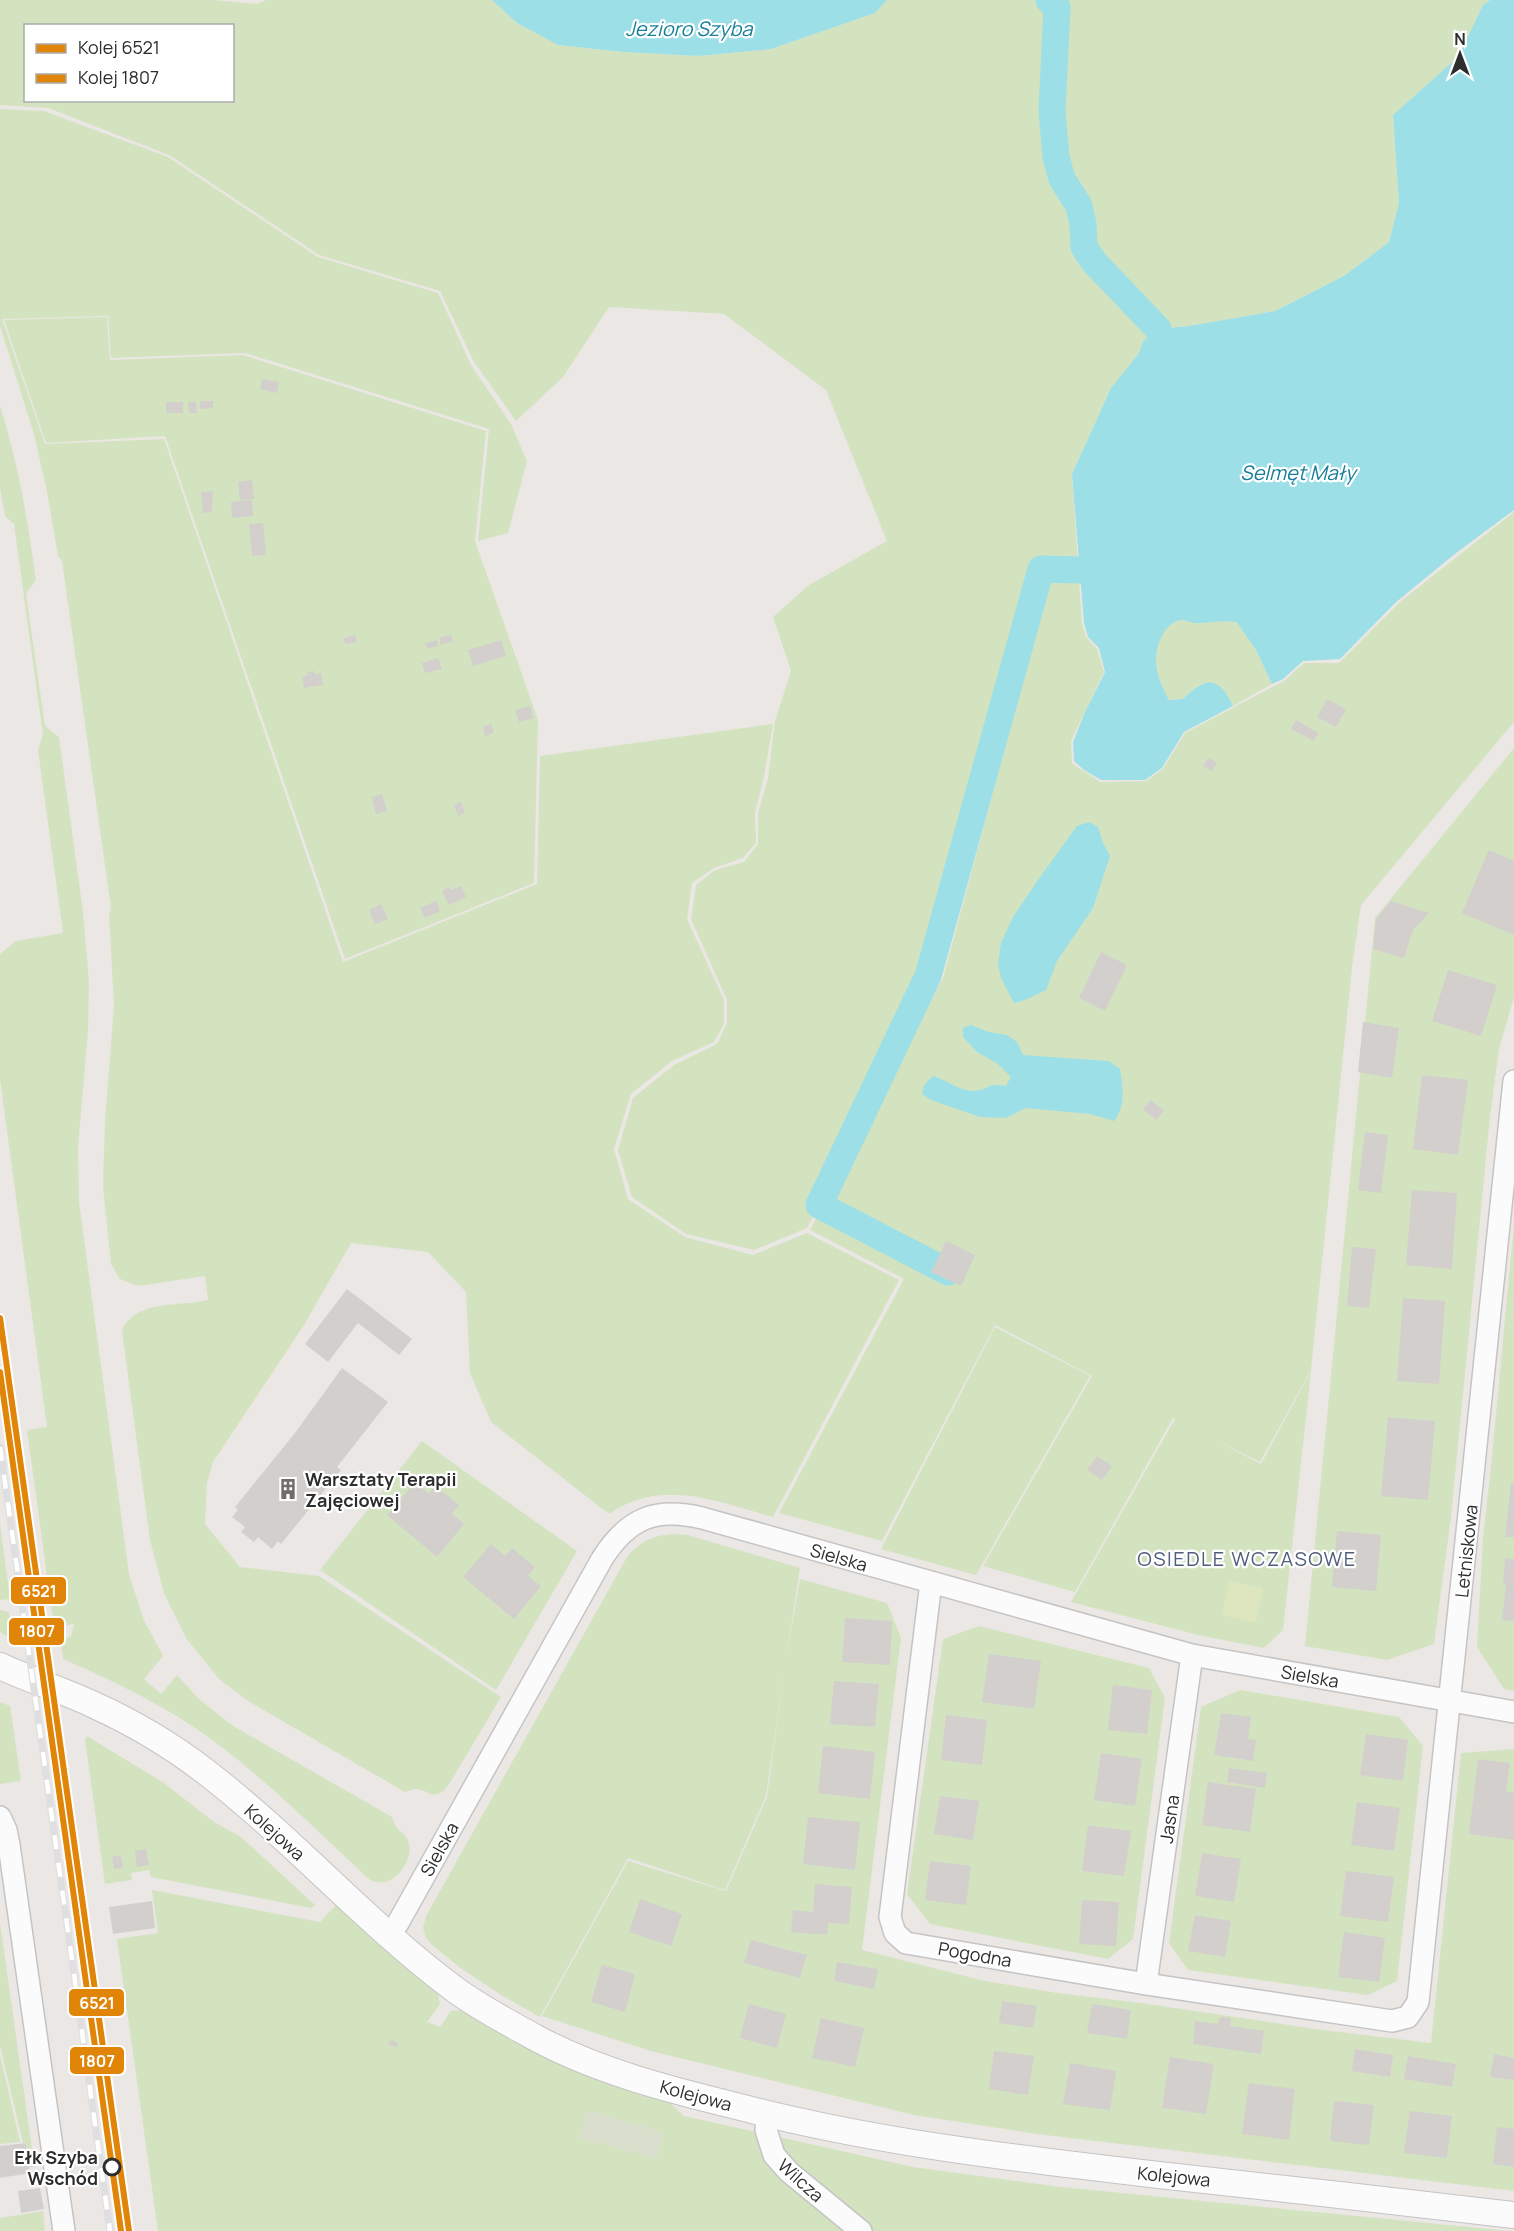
<svg xmlns="http://www.w3.org/2000/svg" width="1514" height="2231" font-family="Manrope,sans-serif">
<rect width="100%" height="100%" fill="#ebe7e4"/>
<!-- green -->
<path fill="#d3e3c0" fill-rule="evenodd" d="M 0,0 L 213,0 L 257,4 L 266,0 L 492,0 L 517,23 L 558,45 L 623,52 L 699,56 L 771,49 L 875,13 L 887,0 L 1490,0 L 1483,5 L 1458,57 L 1393,115 L 1399,203 L 1389,242 L 1344,276 L 1275,311 L 1189,326 L 1158,329 L 1143,341 L 1139,353 L 1111,388 L 1072,474 L 1082,623 L 1086,637 L 1097,649 L 1104,672 L 1071,741 L 1072,763 L 1100,782 L 1146,781 L 1163,769 L 1185,733 L 1284,681 L 1304,663 L 1339,663 L 1401,601 L 1514,512 L 1514,722 L 1361,905 L 1352,967 L 1311,1370 L 1260,1462 L 1209,1437 L 1261,1464 L 1311,1371 L 1283,1630 L 1264,1648 L 1198,1635 L 1071,1602 L 1175,1419 L 1173,1418 L 1075,1592 L 983,1566 L 1092,1376 L 995,1325 L 882,1541 L 779,1513 L 904,1279 L 810,1230 L 943,978 L 1050,580 L 1078,580 L 1050,578 L 940,978 L 807,1228 L 754,1250 L 686,1234 L 632,1197 L 618,1150 L 633,1098 L 674,1065 L 717,1044 L 727,1023 L 727,1000 L 691,919 L 696,885 L 715,870 L 744,862 L 758,844 L 758,813 L 768,778 L 775,721 L 791,671 L 773,617 L 809,585 L 887,541 L 826,390 L 724,314 L 609,307 L 563,377 L 516,421 L 474,362 L 440,291 L 319,255 L 169,155 L 48,108 L 0,105 ZM 26,26 L 232,26 L 232,100 L 26,100 Z
M 0,109 L 44,111 L 168,157 L 318,257 L 438,293 L 471,365 L 511,424 L 527,461 L 508,533 L 478,541 L 489,429 L 245,353 L 111,358 L 108,316 L 2,319 L 45,444 L 164,439 L 343,962 L 537,884 L 540,756 L 773,724 L 764,777 L 755,813 L 756,843 L 743,858 L 714,868 L 692,883 L 687,919 L 724,1000 L 724,1024 L 714,1042 L 672,1061 L 631,1094 L 614,1149 L 628,1199 L 685,1237 L 753,1255 L 807,1233 L 899,1280 L 773,1517 C 717,1502 663,1477 609,1514 L 491,1422 L 470,1373 L 466,1292 L 428,1252 L 351,1243 L 304,1325 L 213,1462 L 207,1483 L 205,1524 L 240,1567 L 319,1576 L 501,1697 L 448,1786 C 433,1803 430,1790 416,1789 C 412,1789 409,1791 405,1792 L 248,1701 L 219,1679 L 186,1638 L 164,1593 L 150,1540 L 122,1331 C 134,1299 181,1307 208,1300 L 205,1276 L 138,1286 L 120,1279 L 111,1264 L 103,1186 L 105,1121 L 114,1006 L 109,915 L 111,908 L 62,561 L 58,556 L 47,492 L 34,434 L 0,326 Z
M 107,317 L 110,360 L 243,355 L 486,431 L 475,541 L 538,720 L 534,883 L 345,959 L 165,436 L 46,443 L 4,320 Z
M 0,406 C 18,462 28,521 36,580 L 26,594 L 45,726 L 59,737 L 83,912 L 89,982 L 88,1031 L 78,1147 L 79,1202 L 129,1574 L 143,1618 L 163,1656 L 144,1679 L 161,1694 L 177,1675 L 200,1700 L 233,1726 L 392,1817 C 396,1833 406,1831 409,1844 C 414,1861 391,1893 369,1879 C 319,1833 270,1783 215,1742 C 168,1707 116,1682 63,1659 L 60,1642 L 71,1636 L 74,1624 L 54,1627 L 27,1430 L 47,1427 L 0,1079 L 0,954 L 16,941 L 63,933 L 38,750 L 43,735 L 14,524 L 5,516 L 0,488 Z
M 1180,620 C 1199,624 1217,620 1237,621 L 1256,650 L 1272,684 L 1233,706 C 1219,677 1205,676 1183,699 L 1169,700 C 1158,680 1146,647 1167,627 C 1170,624 1176,622 1180,620 Z
M 1514,748 L 1514,997 L 1499,1049 L 1490,1117 L 1451,1517 L 1434,1644 L 1387,1660 L 1305,1646 L 1375,918 Z
M 1514,1224 L 1514,1691 L 1504,1689 L 1477,1647 L 1483,1537 L 1491,1467 Z
M 995,1327 L 1090,1376 L 976,1575 L 881,1549 Z
M 422,1441 L 577,1551 L 496,1690 L 320,1570 Z
M 0,1524 L 10,1599 L 0,1600 Z
M 672,1534 L 688,1535 L 800,1568 L 786,1659 L 800,1579 L 887,1603 L 901,1638 L 862,1950 L 985,1981 L 1057,1993 L 1141,2003 L 1315,2029 L 1431,2043 L 1461,1753 L 1514,1749 L 1514,2191 L 1037,2134 L 914,2115 L 651,2051 L 542,2016 L 628,1861 L 726,1891 L 767,1797 L 785,1666 L 766,1796 L 725,1890 L 628,1858 L 540,2017 L 501,1995 L 462,1969 L 433,1946 L 426,1938 L 423,1928 L 426,1916 L 627,1557 C 640,1542 651,1536 672,1534 Z
M 0,1610 L 9,1612 L 12,1639 L 0,1632 Z
M 979,1626 L 1149,1668 L 1165,1698 L 1133,1939 L 1108,1959 L 930,1924 L 907,1894 L 943,1639 Z
M 1240,1690 L 1399,1717 L 1423,1746 L 1397,1981 L 1368,1995 L 1188,1970 L 1169,1943 L 1201,1707 Z
M 0,1702 L 10,1706 L 21,1781 L 0,1784 Z
M 87,1736 L 164,1783 L 214,1822 L 241,1837 L 315,1905 L 311,1908 L 151,1877 L 149,1870 L 131,1873 L 132,1880 L 105,1884 L 85,1739 Z
M 152,1890 L 320,1922 L 337,1904 L 402,1963 L 438,1993 L 440,2004 L 427,2022 L 440,2027 L 451,2011 L 462,2010 L 519,2045 L 607,2084 L 669,2102 L 684,2116 L 913,2167 L 1061,2187 L 1509,2231 L 158,2231 L 117,1939 L 158,1933 Z
M 0,1923 L 32,2149 L 27,2150 L 26,2142 L 23,2143 L 0,2046 Z
M 0,2055 L 20,2142 L 0,2144 Z
M 43,2211 L 45,2231 L 0,2231 L 0,2218 Z"/>
<!-- cemetery -->
<path fill="#dadecc" d="M 587,2110 L 664,2132 L 657,2159 L 579,2138 Z"/>
<!-- pitch -->
<path fill="#dde6be" d="M 1229,1581 L 1263,1588 L 1256,1622 L 1222,1615 Z"/>
<!-- water -->
<path fill="#9ddfe6" d="M 492,0 L 887,0 L 875,13 L 771,49 L 699,56 L 623,52 L 558,45 L 517,23 Z
M 1490,0 L 1514,0 L 1514,510 L 1456,553 L 1395,603 L 1340,659 L 1303,661 L 1283,679 L 1272,684 L 1256,650 L 1237,622 C 1223,620 1212,623 1199,623 C 1193,624 1187,620 1181,620 C 1173,621 1166,628 1163,634 C 1150,657 1157,678 1169,700 L 1183,699 C 1206,676 1219,676 1233,706 L 1184,732 L 1162,768 L 1145,780 L 1101,780 L 1084,770 L 1074,761 L 1073,742 L 1085,712 L 1105,672 L 1099,648 L 1088,637 L 1084,623 L 1072,474 L 1111,388 L 1139,353 L 1143,341 L 1158,329 L 1189,326 L 1275,311 L 1344,276 L 1389,242 L 1399,203 L 1393,115 L 1458,57 L 1483,5 Z
M 1089,822 L 1098,827 L 1103,843 L 1110,856 L 1093,908 L 1057,961 L 1046,990 L 1025,1000 L 1014,1003 L 1001,978 L 998,965 L 1001,943 L 1013,917 L 1038,880 L 1077,826 Z
M 971,1025 L 989,1032 L 1007,1035 L 1017,1042 L 1023,1055 L 1109,1061 L 1120,1069 C 1123,1088 1126,1105 1114,1121 L 1090,1114 L 1026,1108 L 1006,1118 L 980,1117 L 931,1100 L 922,1094 L 924,1085 L 933,1076 C 948,1080 958,1091 974,1091 C 988,1090 988,1082 1006,1086 L 1011,1077 L 998,1064 L 977,1052 L 963,1037 L 963,1028 Z"/>
<g fill="none" stroke-linecap="round" stroke-linejoin="round">
<!-- canal -->
<path stroke="#9ddfe6" stroke-width="27" d="M 1049,0 L 1057,7 L 1052,111 L 1056,157 L 1062,179 L 1079,206 L 1083,224 L 1084,247 L 1094,262 L 1158,329
M 948,1272 L 819,1205 L 928,976 L 1041,569 L 1080,570"/>
</g>
<!-- building -->
<path fill="#d2cfcd" d="M 262,379 L 279,382 L 277,393 L 260,389 Z
M 200,401 L 213,401 L 213,408 L 200,409 Z
M 166,402 L 183,402 L 183,413 L 166,413 Z
M 188,402 L 196,402 L 197,413 L 189,413 Z
M 252,480 L 254,499 L 240,500 L 238,482 Z
M 213,491 L 212,512 L 203,513 L 201,492 Z
M 252,500 L 253,516 L 232,518 L 231,502 Z
M 263,523 L 266,555 L 252,556 L 249,524 Z
M 355,635 L 357,642 L 345,644 L 344,638 Z
M 451,635 L 453,641 L 441,645 L 439,638 Z
M 437,640 L 438,646 L 427,649 L 425,643 Z
M 501,640 L 506,656 L 473,666 L 468,650 Z
M 438,658 L 442,669 L 425,673 L 422,663 Z
M 314,671 L 314,674 L 321,673 L 323,685 L 304,688 L 302,677 L 308,675 L 307,672 Z
M 1327,699 L 1346,709 L 1336,727 L 1317,717 Z
M 530,706 L 534,718 L 519,722 L 515,710 Z
M 1296,720 L 1318,733 L 1314,741 L 1291,729 Z
M 491,724 L 494,733 L 485,736 L 483,727 Z
M 1208,758 L 1217,762 L 1212,771 L 1203,766 Z
M 382,794 L 387,811 L 376,814 L 372,797 Z
M 461,802 L 465,813 L 458,816 L 454,805 Z
M 1489,850 L 1514,861 L 1514,935 L 1462,913 Z
M 461,886 L 466,897 L 449,905 L 442,891 L 449,887 L 450,890 Z
M 436,901 L 440,911 L 425,918 L 420,908 Z
M 1391,901 L 1429,913 L 1413,930 L 1404,958 L 1373,949 L 1376,919 Z
M 381,904 L 388,919 L 375,924 L 369,910 Z
M 1101,952 L 1127,965 L 1105,1011 L 1079,998 Z
M 1448,970 L 1497,985 L 1481,1036 L 1432,1021 Z
M 1363,1022 L 1399,1028 L 1392,1078 L 1358,1072 Z
M 1422,1075 L 1468,1080 L 1458,1155 L 1413,1149 Z
M 1151,1100 L 1164,1111 L 1156,1120 L 1143,1109 Z
M 1365,1132 L 1388,1135 L 1381,1193 L 1358,1190 Z
M 1412,1190 L 1457,1193 L 1452,1269 L 1406,1265 Z
M 946,1241 L 975,1255 L 961,1286 L 931,1272 Z
M 1352,1247 L 1376,1249 L 1369,1308 L 1347,1306 Z
M 347,1289 L 412,1339 L 399,1355 L 358,1323 L 328,1362 L 305,1344 Z
M 1403,1298 L 1445,1301 L 1439,1384 L 1397,1381 Z
M 342,1368 L 388,1402 L 337,1467 L 341,1470 L 281,1544 L 278,1541 L 272,1549 L 258,1537 L 254,1542 L 241,1532 L 245,1527 L 232,1517 L 238,1510 L 235,1507 L 295,1433 Z
M 1388,1417 L 1435,1421 L 1428,1500 L 1381,1496 Z
M 1097,1456 L 1112,1466 L 1102,1480 L 1087,1470 Z
M 415,1482 L 429,1494 L 435,1486 L 459,1505 L 452,1514 L 464,1524 L 437,1557 L 387,1515 Z
M 1511,1483 L 1514,1483 L 1514,1537 L 1505,1537 Z
M 1337,1531 L 1381,1535 L 1376,1591 L 1332,1587 Z
M 491,1544 L 505,1556 L 512,1548 L 535,1567 L 528,1576 L 541,1586 L 514,1619 L 463,1577 Z
M 1505,1558 L 1514,1559 L 1514,1621 L 1502,1620 L 1506,1585 L 1503,1584 Z
M 845,1618 L 892,1621 L 890,1665 L 842,1662 Z
M 989,1654 L 1041,1661 L 1034,1709 L 982,1702 Z
M 834,1681 L 879,1684 L 875,1727 L 830,1724 Z
M 1113,1685 L 1152,1690 L 1147,1734 L 1108,1730 Z
M 1221,1713 L 1251,1717 L 1248,1739 L 1256,1740 L 1253,1761 L 1214,1755 Z
M 946,1715 L 987,1720 L 982,1765 L 941,1760 Z
M 1366,1734 L 1408,1740 L 1403,1781 L 1360,1775 Z
M 823,1746 L 875,1752 L 870,1799 L 818,1793 Z
M 1101,1753 L 1142,1759 L 1135,1806 L 1094,1800 Z
M 1478,1759 L 1510,1763 L 1506,1792 L 1514,1793 L 1514,1840 L 1469,1834 Z
M 1229,1768 L 1267,1773 L 1265,1788 L 1227,1782 Z
M 1208,1782 L 1256,1789 L 1250,1832 L 1202,1825 Z
M 940,1796 L 979,1801 L 973,1840 L 934,1834 Z
M 1357,1802 L 1400,1808 L 1394,1851 L 1351,1845 Z
M 808,1817 L 860,1822 L 855,1870 L 803,1864 Z
M 1088,1825 L 1131,1831 L 1124,1876 L 1082,1871 Z
M 146,1849 L 149,1865 L 137,1867 L 135,1851 Z
M 1202,1853 L 1241,1859 L 1234,1902 L 1195,1896 Z
M 121,1855 L 123,1868 L 114,1869 L 112,1857 Z
M 930,1861 L 971,1866 L 966,1905 L 925,1900 Z
M 1346,1871 L 1394,1877 L 1388,1922 L 1340,1916 Z
M 815,1884 L 852,1887 L 849,1924 L 828,1923 L 827,1935 L 791,1932 L 793,1910 L 813,1912 Z
M 640,1899 L 682,1914 L 671,1946 L 629,1932 Z
M 1082,1900 L 1119,1902 L 1116,1946 L 1079,1944 Z
M 152,1901 L 155,1928 L 113,1934 L 109,1907 Z
M 1195,1915 L 1231,1921 L 1225,1957 L 1188,1951 Z
M 1344,1932 L 1385,1938 L 1379,1982 L 1338,1977 Z
M 751,1940 L 807,1955 L 800,1978 L 744,1963 Z
M 837,1962 L 878,1969 L 874,1989 L 834,1981 Z
M 602,1965 L 635,1974 L 625,2012 L 591,2002 Z
M 1002,2001 L 1037,2006 L 1033,2028 L 999,2023 Z
M 749,2004 L 786,2014 L 777,2048 L 740,2038 Z
M 1092,2004 L 1131,2010 L 1127,2039 L 1087,2033 Z
M 1220,2017 L 1231,2018 L 1230,2026 L 1264,2031 L 1261,2054 L 1193,2044 L 1195,2021 L 1218,2024 Z
M 821,2018 L 864,2028 L 855,2067 L 812,2058 Z
M 390,2040 L 398,2043 L 397,2047 L 389,2045 Z
M 1355,2049 L 1393,2055 L 1390,2077 L 1352,2071 Z
M 994,2051 L 1034,2056 L 1028,2095 L 989,2089 Z
M 1494,2054 L 1514,2058 L 1514,2080 L 1490,2077 Z
M 1408,2056 L 1456,2064 L 1452,2087 L 1404,2079 Z
M 1170,2057 L 1214,2064 L 1206,2114 L 1162,2108 Z
M 1070,2063 L 1116,2071 L 1110,2110 L 1063,2104 Z
M 1249,2083 L 1295,2089 L 1289,2140 L 1242,2134 Z
M 1334,2101 L 1374,2105 L 1369,2145 L 1330,2141 Z
M 1410,2111 L 1452,2116 L 1447,2158 L 1404,2153 Z
M 1497,2127 L 1514,2129 L 1514,2167 L 1493,2164 Z
M 26,2143 L 27,2151 L 34,2150 L 37,2166 L 29,2167 L 30,2173 L 0,2178 L 0,2146 Z
M 40,2188 L 44,2209 L 21,2213 L 18,2191 Z"/>
<g fill="none" stroke-linecap="round" stroke-linejoin="round">
<defs>
<path id="minor" d="M 931,1582 L 890,1917 L 895,1933 L 906,1943 L 1146,1984 L 1392,2021 L 1408,2017 L 1418,2002 L 1514,1081
M 0,1817 L 6,1830 L 9,1845 L 64,2231
M 389,1935 L 398,1923 L 602,1559 C 628,1518 655,1507 702,1518 L 1192,1655 L 1514,1712
M 1146,1984 L 1192,1655
M 767,2114 L 766,2130 L 774,2155 L 789,2172 L 861,2231"/>
<path id="tertiary" d="M 0,1666 C 30,1680 62,1690 92,1704 C 132,1722 171,1745 206,1772 C 294,1840 368,1925 457,1991 C 482,2009 509,2023 536,2038 C 599,2072 671,2090 740,2107 C 874,2142 1012,2158 1150,2174 C 1271,2187 1393,2201 1514,2215"/>
</defs>
<!-- minor casing -->
<use href="#minor" stroke="#c5c4c4" stroke-width="24"/>
<!-- tertiary casing -->
<use href="#tertiary" stroke="#c5c4c4" stroke-width="28"/>
<!-- minor -->
<use href="#minor" stroke="#fcfbfb" stroke-width="21"/>
<!-- tertiary -->
<use href="#tertiary" stroke="#fcfbfb" stroke-width="26"/>
<defs>
<path id="rail" d="M 0,1447 L 110,2231"/>
</defs>
<!-- rail casing -->
<use href="#rail" stroke="#dfdfe1" stroke-width="7"/>
<!-- rail -->
<use href="#rail" stroke="#fff" stroke-width="4.5" stroke-dasharray="14" stroke-linecap="butt"/>
<defs>
<path id="rail-1" d="M 0,1318 L 129,2231"/>
<path id="rail-2" d="M 0,1372 L 121,2231"/>
</defs>
<!-- rail-1 casing -->
<use href="#rail-1" stroke="#fff" stroke-width="10"/>
<!-- rail-2 casing -->
<use href="#rail-2" stroke="#fff" stroke-width="10"/>
<!-- rail-1 -->
<use href="#rail-1" stroke="#e08507" stroke-width="6"/>
<!-- rail-2 -->
<use href="#rail-2" stroke="#e08507" stroke-width="6"/>
</g>
<!-- icons -->
<defs>
<symbol id="building-bare" viewBox="-9 -9 18 18"><path d="M-4-6H4V6H1V3H-1V6H-4ZM-2.5-4.3h1.7v1.8h-1.7ZM.8-4.3h1.7v1.8H.8ZM-2.5-1h1.7V.8h-1.7ZM.8-1h1.7V.8H.8Z" fill="#706e6d" stroke="#fff" stroke-width="2.5" paint-order="stroke"/></symbol>
</defs>
<g fill-rule="evenodd">
<use href="#building-bare" x="273" y="1474" width="30" height="30"/>
</g>
<!-- markers -->
<circle fill="#fff" stroke="#2d2d2d" stroke-width="3" cx="112" cy="2167" r="8"/>
<g text-anchor="middle" dominant-baseline="central" stroke-width="4.5" stroke-linejoin="round" paint-order="stroke">
<!-- poi labels -->
<g font-size="18" font-weight="bold" fill="#2d2d2d" stroke="#fff" text-anchor="start">
<text x="305" y="1479">Warsztaty Terapii<tspan x="305" dy="21">Zajęciowej</tspan></text>
</g>
<!-- street labels -->
<g font-size="18" fill="#2d2d2d" stroke="#fff">
<text transform="translate(1466 1551) rotate(-84)">Letniskowa</text>
<text transform="translate(839 1557) rotate(16)">Sielska</text>
<text transform="translate(1310 1676) rotate(10)">Sielska</text>
<text transform="translate(1169 1819) rotate(-82)">Jasna</text>
<text transform="translate(275 1832) rotate(42)">Kolejowa</text>
<text transform="translate(439 1849) rotate(-61)">Sielska</text>
<text transform="translate(975 1954) rotate(10)">Pogodna</text>
<text transform="translate(696 2095) rotate(15)">Kolejowa</text>
<text transform="translate(1174 2176) rotate(6)">Kolejowa</text>
<text transform="translate(801 2180) rotate(42)">Wilcza</text>
</g>
<!-- stop labels -->
<g font-size="18" font-weight="bold" fill="#2d2d2d" stroke="#fff" text-anchor="end">
<text x="98" y="2157">Ełk Szyba<tspan x="98" dy="21">Wschód</tspan></text>
</g>
<!-- water labels -->
<g font-size="20" font-style="italic" fill="#177e98" stroke="#fff">
<text x="689" y="28">Jezioro Szyba</text>
<text x="1298" y="472">Selmęt Mały</text>
</g>
<!-- neighbourhood labels -->
<g font-size="20" letter-spacing="1.5" fill="#505e7c" stroke="#fff">
<text x="1247" y="1558">OSIEDLE WCZASOWE</text>
</g>
</g>
<g stroke="#fff" stroke-width="2">
<rect x="10" y="1576" width="57" height="29" rx="6" fill="#e08507"/>
<rect x="8" y="1617" width="57" height="29" rx="6" fill="#e08507"/>
<rect x="68" y="1988" width="57" height="29" rx="6" fill="#e08507"/>
<rect x="69" y="2046" width="56" height="29" rx="6" fill="#e08507"/>
</g>
<g font-size="16" text-anchor="middle" font-weight="bold" fill="#fff">
<text x="39" y="1597">6521</text>
<text x="37" y="1637">1807</text>
<text x="97" y="2009">6521</text>
<text x="97" y="2067">1807</text>
</g>
<!-- legend -->
<rect x="24" y="24" width="210" height="78" fill="#ffffff" stroke="#ababab" stroke-width="1.5"/>
<rect x="36" y="44" width="30" height="9" fill="#e08507" stroke="#ababab" stroke-width="1.5"/>
<text x="78" y="54" font-size="18" fill="#2d2d2d">Kolej 6521</text>
<rect x="36" y="74" width="30" height="9" fill="#e08507" stroke="#ababab" stroke-width="1.5"/>
<text x="78" y="84" font-size="18" fill="#2d2d2d">Kolej 1807</text>
<!-- north arrow -->
<g transform="translate(1460 54)" stroke="#ffffff" stroke-width="4.5" paint-order="stroke">
<path d="M0-4.5L10 22L0 15L-10 22Z" fill="#2d2d2d"/>
<text y="-9" font-size="16" font-weight="bold" text-anchor="middle" fill="#2d2d2d">N</text>
</g>
</svg>
